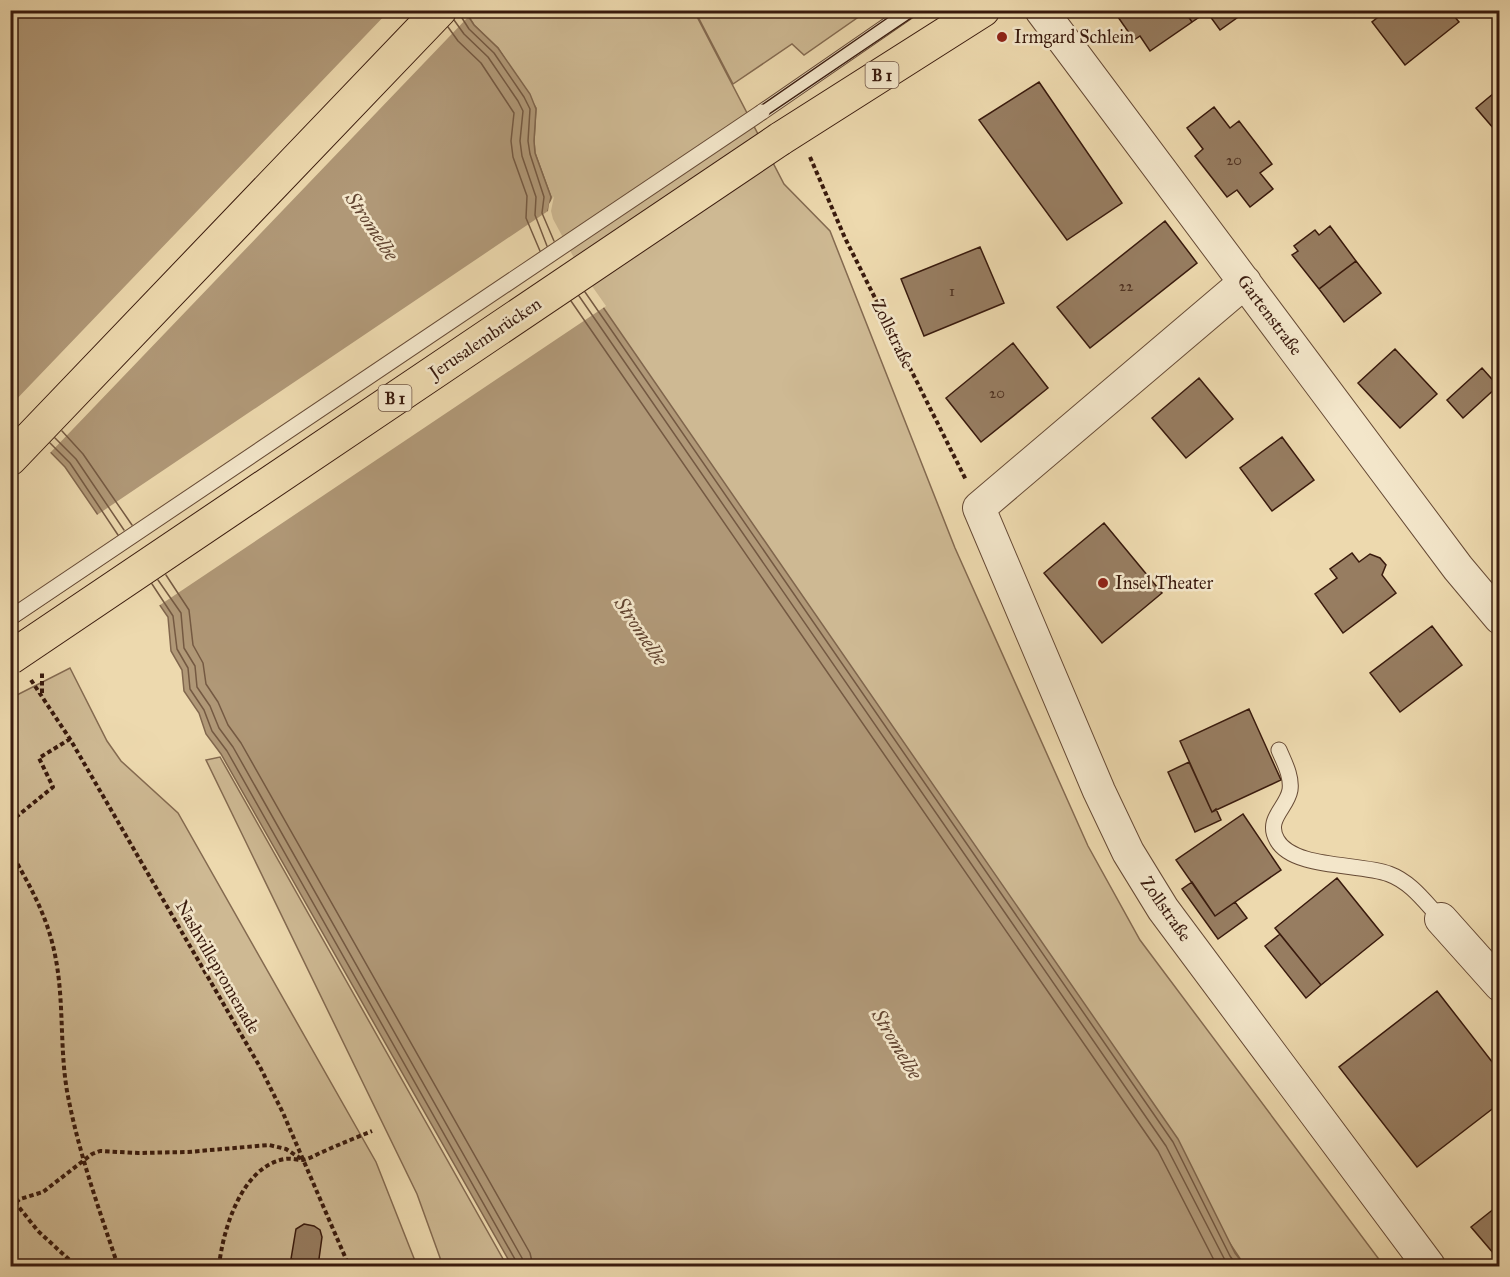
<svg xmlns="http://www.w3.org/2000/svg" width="1510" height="1277" font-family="'IM FELL Great Primer',serif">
<rect width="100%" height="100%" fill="#edd9ae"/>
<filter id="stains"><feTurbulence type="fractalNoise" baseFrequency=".00333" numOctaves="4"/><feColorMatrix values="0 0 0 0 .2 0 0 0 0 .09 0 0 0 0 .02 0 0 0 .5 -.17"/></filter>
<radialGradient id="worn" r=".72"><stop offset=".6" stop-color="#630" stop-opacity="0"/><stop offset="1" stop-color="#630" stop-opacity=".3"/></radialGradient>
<!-- green -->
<path fill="#ceb993" stroke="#846a50" stroke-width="1.5" d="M 465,11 L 694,11 L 784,184 L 830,231 L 955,548 L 1088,846 L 1140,940 L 1384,1266 L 1245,1266 L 578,271 L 550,220 L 548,211 L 551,197 L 535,153 L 534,141 L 536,108 L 498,48 L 474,25 Z
M 695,11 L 867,11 L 804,55 L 792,44 L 733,84 Z
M 70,668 L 107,741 L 121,761 L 178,813 L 376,1162 L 417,1266 L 11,1266 L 11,698 Z
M 220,757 L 507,1266 L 443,1266 L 417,1194 L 206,760 Z"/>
<!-- water -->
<path fill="#b09877" stroke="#80664d" stroke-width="1.5" d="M 10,11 L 465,11 L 474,25 L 498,48 L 530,94 L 536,109 L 534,141 L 535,153 L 551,197 L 548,211 L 550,220 L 578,271 L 1178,1139 L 1235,1253 L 1245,1266 L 512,1266 L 221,754 L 206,734 L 199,713 L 184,691 L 182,670 L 171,651 L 168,617 L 65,467 L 11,412 Z"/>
<!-- pier -->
<path fill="#edd9ae" d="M 468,10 L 470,15 L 49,454 L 10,416 L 11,405 L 389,11 Z
M 554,196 L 551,211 L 553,219 L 580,269 L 606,306 L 157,607 L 94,517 L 548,211 L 549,204 Z"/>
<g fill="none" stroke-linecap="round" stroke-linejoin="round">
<!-- shore -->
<path stroke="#745942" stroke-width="1.5" d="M 460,10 L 462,18 L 469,29 L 494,53 L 524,97 L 530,109 L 528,141 L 530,154 L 544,197 L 542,213 L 554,241
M 454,20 L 464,34 L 488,57 L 518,101 L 523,111 L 520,141 L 522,156 L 536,197 L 535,215 L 547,246
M 448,27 L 458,41 L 481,63 L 514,113 L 511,141 L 513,157 L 527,196 L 526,218 L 540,251
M 585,292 L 1173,1142 L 1230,1256 L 1237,1266
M 579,296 L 1166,1146 L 1228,1266
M 571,301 L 1158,1151 L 1217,1266
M 62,431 L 83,454 L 132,525
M 55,438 L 76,459 L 124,530
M 50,443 L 70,463 L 118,535
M 166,575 L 189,610 L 193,645 L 203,663 L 206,684 L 218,702 L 228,725 L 241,743 L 530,1253 L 533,1266
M 158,580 L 181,613 L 184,648 L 195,666 L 197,687 L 210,706 L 219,728 L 233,747 L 522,1258 L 524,1266
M 152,584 L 173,616 L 177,649 L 188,668 L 190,689 L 204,710 L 212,731 L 227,751 L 516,1261 L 516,1266"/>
</g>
<!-- building -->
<path fill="#977d61" stroke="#391a0d" stroke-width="1.5" d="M 1125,10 L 1184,10 L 1192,22 L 1150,51 L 1140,36 L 1134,40 L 1118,17 Z
M 1184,10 L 1248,10 L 1220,30 L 1207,12 L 1192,22 Z
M 1387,10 L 1449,10 L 1459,22 L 1405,65 L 1372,22 Z
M 1039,82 L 1122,203 L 1067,240 L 979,120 Z
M 1500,88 L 1500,136 L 1476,108 Z
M 1214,107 L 1230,128 L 1239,121 L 1272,164 L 1260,173 L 1273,189 L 1250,207 L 1237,190 L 1227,197 L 1195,156 L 1203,149 L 1187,128 Z
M 1165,221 L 1197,263 L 1090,348 L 1057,307 Z
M 1330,226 L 1356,261 L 1319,289 L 1292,255 L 1298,251 L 1294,246 L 1315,230 L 1319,235 Z
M 980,247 L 1004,303 L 924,336 L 901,279 Z
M 1356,261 L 1381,293 L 1344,322 L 1319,289 Z
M 1013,343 L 1048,388 L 981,442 L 946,398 Z
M 1395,349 L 1437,394 L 1400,428 L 1358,383 Z
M 1482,368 L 1498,386 L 1463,418 L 1447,400 Z
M 1199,378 L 1233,419 L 1186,458 L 1152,418 Z
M 1282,437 L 1314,480 L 1272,511 L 1240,468 Z
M 1104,523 L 1162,593 L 1102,643 L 1044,573 Z
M 1352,553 L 1359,562 L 1370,554 L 1380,558 L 1386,565 L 1382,575 L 1396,593 L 1343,633 L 1315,594 L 1337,578 L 1330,569 Z
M 1432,626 L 1462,665 L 1400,712 L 1370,673 Z
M 1249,709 L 1281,780 L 1212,812 L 1180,741 Z
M 1189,762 L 1212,812 L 1216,809 L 1221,820 L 1195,832 L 1168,772 Z
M 1243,814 L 1281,870 L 1215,916 L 1176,860 Z
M 1337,878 L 1383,935 L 1321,985 L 1275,928 Z
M 1192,882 L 1215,916 L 1235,902 L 1247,918 L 1218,939 L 1182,889 Z
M 1280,934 L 1321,985 L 1306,998 L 1265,946 Z
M 1437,991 L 1500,1072 L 1500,1103 L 1417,1167 L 1339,1067 Z
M 1500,1204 L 1500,1261 L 1471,1227 Z
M 304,1224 L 314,1226 L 320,1230 L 322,1237 L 318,1266 L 291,1259 L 296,1229 Z"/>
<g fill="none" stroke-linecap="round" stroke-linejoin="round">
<defs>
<path id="lane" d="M 762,112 L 910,10
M 1279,750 C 1284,762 1292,776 1290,790 C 1287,808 1265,819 1277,840 C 1293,869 1360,863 1389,874 C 1411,882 1425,902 1441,919"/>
<path id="street" d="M 1041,10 L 1458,568 L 1500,618
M 1245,282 L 979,508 L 1099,791 L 1128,852 L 1163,909 L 1429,1266
M 1441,919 L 1500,985"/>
<path id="primary" d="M 780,139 L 983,10
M 10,459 L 440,10"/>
</defs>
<!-- lane casing -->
<use href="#lane" stroke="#664a35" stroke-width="17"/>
<!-- street casing -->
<use href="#street" stroke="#664a35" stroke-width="34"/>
<!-- primary casing -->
<use href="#primary" stroke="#391a0d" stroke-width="35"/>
<!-- path -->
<path stroke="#391a0d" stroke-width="4" stroke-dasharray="4.5 3" stroke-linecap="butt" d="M 810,157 L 845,238 L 966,480
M 31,680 L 70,739 L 260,1067 L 283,1113 L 349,1266
M 42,693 L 42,673
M 10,822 L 53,787 L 39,758 L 70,739
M 10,851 C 28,882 45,912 53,946 C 65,994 59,1044 67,1091 C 78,1151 99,1209 118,1266
M 10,1196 L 38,1231 L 76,1266
M 10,1207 L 20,1199 L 43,1192 L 92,1154 L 100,1151 L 138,1153 L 188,1152 L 269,1145 L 286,1149 L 303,1160
M 219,1266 C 223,1229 242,1166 285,1159 C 291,1158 298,1160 303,1160 C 309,1159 316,1155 320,1153 C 338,1145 355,1138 372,1131"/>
<!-- lane -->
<use href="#lane" stroke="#f3e6ca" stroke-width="15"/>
<!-- street -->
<use href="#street" stroke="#f3e6ca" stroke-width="32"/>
<!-- primary -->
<use href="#primary" stroke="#edd9ae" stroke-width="33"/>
<!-- tram -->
<path stroke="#391a0d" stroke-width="1.5" d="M 10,610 L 759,107 L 899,10
M 10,627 L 923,10"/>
<defs>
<path id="lane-bridge" d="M 10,618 L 762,112"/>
<path id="primary-bridge" d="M 10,658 L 780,139"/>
</defs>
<!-- lane-bridge casing -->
<use href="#lane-bridge" stroke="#664a35" stroke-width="17" stroke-linecap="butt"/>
<!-- primary-bridge casing -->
<use href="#primary-bridge" stroke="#391a0d" stroke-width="35" stroke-linecap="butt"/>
<!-- lane-bridge -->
<use href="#lane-bridge" stroke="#f3e6ca" stroke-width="15"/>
<!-- primary-bridge -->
<use href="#primary-bridge" stroke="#edd9ae" stroke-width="33"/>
</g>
<!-- markers -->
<g fill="#8f2418" stroke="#f3e6ca" stroke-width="2">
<circle cx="1002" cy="37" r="6"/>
<circle cx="1103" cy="583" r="6"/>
</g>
<g text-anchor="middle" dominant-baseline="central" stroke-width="5" stroke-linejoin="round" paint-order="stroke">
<!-- number labels -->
<g font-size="15" fill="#503322">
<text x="1234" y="160">20</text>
<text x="1126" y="286">22</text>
<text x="952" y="291">1</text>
<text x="997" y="393">20</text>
</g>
<!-- shield labels -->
<g fill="#f3e6ca" stroke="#715746" stroke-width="1.5">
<rect x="865.5" y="62" width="33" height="26" rx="4.5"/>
<rect x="378.5" y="385" width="33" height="26" rx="4.5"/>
</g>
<g font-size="16" font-weight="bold" fill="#391a0d">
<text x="882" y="75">B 1</text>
<text x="395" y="398">B 1</text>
</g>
<!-- poi labels -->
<g font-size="18" fill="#391a0d" stroke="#f3e6ca" text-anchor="start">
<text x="1014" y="37">Irmgard Schlein</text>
<text x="1115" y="583">Insel Theater</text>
</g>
<!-- street labels -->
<g font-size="18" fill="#391a0d" stroke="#f3e6ca">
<text transform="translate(1270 315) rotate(53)">Gartenstraße</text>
<text transform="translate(893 334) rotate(64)">Zollstraße</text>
<text transform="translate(485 338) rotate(-34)">Jerusalembrücken</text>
<text transform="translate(1166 909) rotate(55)">Zollstraße</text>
<text transform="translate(218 967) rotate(60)">Nashvillepromenade</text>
</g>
<!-- water labels -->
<g font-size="20" font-style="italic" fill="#634632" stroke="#f3e6ca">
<text transform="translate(372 226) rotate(56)">Stromelbe</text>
<text transform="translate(641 631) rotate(56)">Stromelbe</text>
<text transform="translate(897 1044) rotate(59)">Stromelbe</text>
</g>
</g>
<!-- margin -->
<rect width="1510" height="1277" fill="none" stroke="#edd9ae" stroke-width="36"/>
<rect x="12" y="12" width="1486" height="1253" fill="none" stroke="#391a0d" stroke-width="3"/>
<rect x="18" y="18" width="1474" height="1241" fill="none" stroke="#391a0d" stroke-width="1.5"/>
<rect width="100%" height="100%" filter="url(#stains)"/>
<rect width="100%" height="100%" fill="url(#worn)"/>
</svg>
